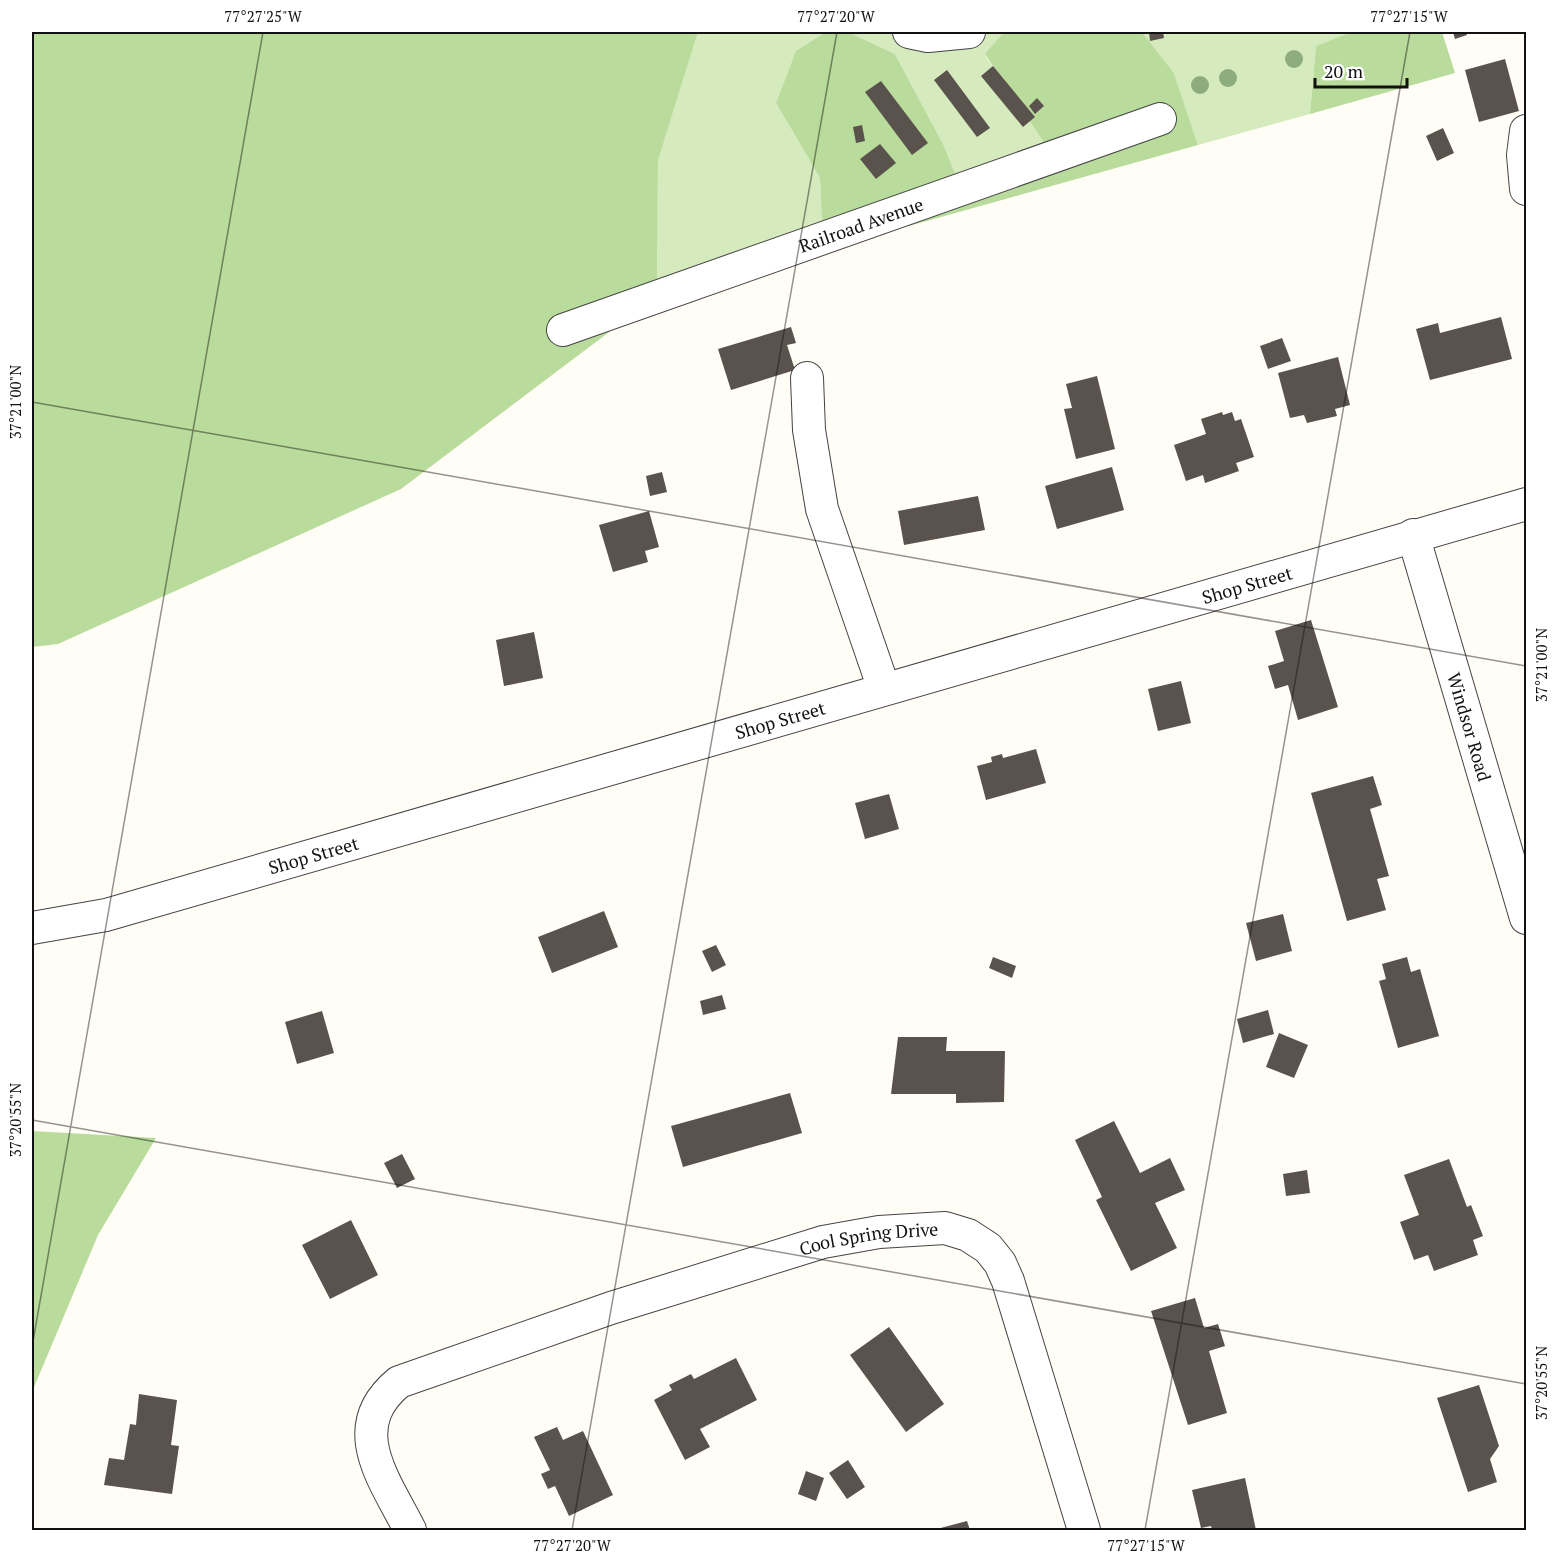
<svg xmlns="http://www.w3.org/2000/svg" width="1558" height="1562" font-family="'PT Serif',serif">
<rect width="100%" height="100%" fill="#fffdf5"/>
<!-- green -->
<path fill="#d5ebbd" d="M 698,32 L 826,32 L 796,52 L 776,103 L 820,178 L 823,250 L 657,296 L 658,159 Z
M 848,32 L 1004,32 L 985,55 L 1058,164 L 961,188 L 943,144 L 895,54 Z
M 1142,32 L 1351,32 L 1316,46 L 1310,114 L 1198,145 L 1174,73 Z"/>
<!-- forest -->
<path fill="#b9dc9c" d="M 32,32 L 698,32 L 658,160 L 657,296 L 401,489 L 58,644 L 32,647 Z
M 826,32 L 848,32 L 895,54 L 943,144 L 961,188 L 1058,164 L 985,54 L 1004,32 L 1142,32 L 1174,73 L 1198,145 L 823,250 L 820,178 L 776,103 L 796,51 Z
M 1351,32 L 1442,32 L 1455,73 L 1310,114 L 1316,46 Z
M 32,1131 L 156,1138 L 98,1235 L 32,1392 Z"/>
<!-- building -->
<path fill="#5a524d" d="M 1149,32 L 1163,32 L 1164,38 L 1150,41 Z
M 1453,32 L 1466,32 L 1467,35 L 1455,39 Z
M 1505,59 L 1519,111 L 1479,122 L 1465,70 Z
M 993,66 L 1035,117 L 1023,127 L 981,76 Z
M 947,70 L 990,128 L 977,137 L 934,80 Z
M 881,81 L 928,143 L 912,155 L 865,92 Z
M 1037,98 L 1044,106 L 1035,114 L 1029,106 Z
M 862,125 L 865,141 L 856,143 L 853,127 Z
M 1443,128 L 1454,153 L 1437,161 L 1426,136 Z
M 880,144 L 896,163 L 876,179 L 860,159 Z
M 1501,317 L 1512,359 L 1430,380 L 1416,329 L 1438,323 L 1440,333 Z
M 791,327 L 796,343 L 787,345 L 795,370 L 731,390 L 718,349 Z
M 1282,338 L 1291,361 L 1268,369 L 1260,346 Z
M 1338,357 L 1350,405 L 1335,409 L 1337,416 L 1307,423 L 1304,415 L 1290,418 L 1278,373 Z
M 1097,376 L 1115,449 L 1076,459 L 1064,409 L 1072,408 L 1066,384 Z
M 1222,412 L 1223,415 L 1232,412 L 1235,421 L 1241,419 L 1254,457 L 1236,463 L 1239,471 L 1205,483 L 1203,475 L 1186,481 L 1174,445 L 1206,434 L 1201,419 Z
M 1112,467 L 1124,510 L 1057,529 L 1045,486 Z
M 662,472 L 667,492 L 650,496 L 646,476 Z
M 978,496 L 985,530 L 904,545 L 898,511 Z
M 649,511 L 659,547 L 645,551 L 648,562 L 613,572 L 599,525 Z
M 1311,620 L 1338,707 L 1298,720 L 1288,685 L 1275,689 L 1268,666 L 1284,661 L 1275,631 Z
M 534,632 L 543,678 L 504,686 L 496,640 Z
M 1181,681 L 1191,723 L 1158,731 L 1148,689 Z
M 1036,749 L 1046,783 L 986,800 L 977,766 L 992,762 L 991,757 L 1002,754 L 1003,758 Z
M 1373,776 L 1382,805 L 1370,809 L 1389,876 L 1377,879 L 1386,910 L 1347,921 L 1311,793 Z
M 889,794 L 899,829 L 865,839 L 855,803 Z
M 604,911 L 618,947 L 552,973 L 538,937 Z
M 1283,914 L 1292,951 L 1256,961 L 1246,923 Z
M 716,945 L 726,965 L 712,972 L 702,951 Z
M 993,957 L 1016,966 L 1012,978 L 989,968 Z
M 1407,957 L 1411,972 L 1420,969 L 1439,1036 L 1398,1048 L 1379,981 L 1386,979 L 1382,964 Z
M 722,995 L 726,1009 L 703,1015 L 700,1001 Z
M 1268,1010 L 1274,1034 L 1243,1043 L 1237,1019 Z
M 322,1011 L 334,1053 L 297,1064 L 285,1022 Z
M 1279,1033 L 1308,1045 L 1294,1078 L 1266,1067 Z
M 898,1037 L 947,1037 L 946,1051 L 1005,1051 L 1004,1102 L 956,1103 L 956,1094 L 891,1094 Z
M 790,1093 L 802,1133 L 683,1167 L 671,1126 Z
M 1114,1121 L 1140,1173 L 1170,1158 L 1185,1190 L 1155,1203 L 1177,1248 L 1131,1271 L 1096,1200 L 1102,1197 L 1075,1140 Z
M 402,1154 L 415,1179 L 397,1188 L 384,1163 Z
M 1449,1159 L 1467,1207 L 1471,1205 L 1483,1236 L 1473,1240 L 1478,1255 L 1434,1271 L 1428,1255 L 1414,1260 L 1400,1222 L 1419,1215 L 1404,1175 Z
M 1307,1170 L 1310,1193 L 1286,1196 L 1283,1174 Z
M 351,1220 L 378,1275 L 330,1299 L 302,1245 Z
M 1195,1298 L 1204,1328 L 1218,1324 L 1225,1346 L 1209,1351 L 1227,1413 L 1188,1425 L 1151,1311 Z
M 889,1327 L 944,1404 L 906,1432 L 850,1355 Z
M 736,1358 L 757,1400 L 700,1429 L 710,1447 L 685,1460 L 654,1400 L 672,1390 L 669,1385 L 691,1374 L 694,1379 Z
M 1479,1385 L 1499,1446 L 1490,1459 L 1497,1482 L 1468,1492 L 1437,1398 Z
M 139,1394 L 177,1400 L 171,1445 L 179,1446 L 172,1494 L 104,1485 L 109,1458 L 124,1460 L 130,1424 L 136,1425 Z
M 557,1427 L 563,1440 L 583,1431 L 613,1495 L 569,1516 L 555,1486 L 548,1489 L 541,1474 L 550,1470 L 534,1437 Z
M 848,1460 L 865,1487 L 847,1499 L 829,1473 Z
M 806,1471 L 824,1478 L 816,1501 L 798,1494 Z
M 1245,1478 L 1256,1530 L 1212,1530 L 1211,1526 L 1201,1528 L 1192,1490 Z
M 967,1521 L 970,1530 L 933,1530 Z"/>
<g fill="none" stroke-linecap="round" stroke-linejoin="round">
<defs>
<g id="minor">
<path d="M 909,32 L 928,36 L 969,32"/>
<path d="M 1526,131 L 1523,155 L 1526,189"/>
<path id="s1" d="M 563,330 L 1160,119"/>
<path d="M 807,378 L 809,430 L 822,509 L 884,689"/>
<path id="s2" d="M 1413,535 L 1526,918"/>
<path id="s3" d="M 32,928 L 106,915 L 1526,504"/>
<path id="s4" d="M 410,1530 C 385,1480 343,1428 399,1382 L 611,1308 L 823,1242 L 879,1232 L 945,1228 L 968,1235 L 988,1248 L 1000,1263 L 1008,1281 L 1084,1530"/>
</g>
</defs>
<!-- minor casing -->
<use href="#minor" stroke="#444" stroke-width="34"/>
<!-- minor -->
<use href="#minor" stroke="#fff" stroke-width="32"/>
</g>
<!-- trees -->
<g fill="#8dad7f">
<circle cx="1294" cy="59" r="9"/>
<circle cx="1228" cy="78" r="9"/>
<circle cx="1200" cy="85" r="9"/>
</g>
<!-- ticks -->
<path fill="none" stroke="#111" stroke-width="1.5" stroke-opacity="0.45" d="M 32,402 L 1526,666M 32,1120 L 1526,1384M 32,1347 L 263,32M 572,1530 L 837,32M 1145,1530 L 1410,32"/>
<g text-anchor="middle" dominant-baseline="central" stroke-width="6" stroke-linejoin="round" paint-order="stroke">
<!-- street labels -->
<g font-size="18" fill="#111" stroke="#fff">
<text stroke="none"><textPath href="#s1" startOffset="316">Railroad Avenue</textPath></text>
<text stroke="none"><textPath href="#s3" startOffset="1263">Shop Street</textPath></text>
<text stroke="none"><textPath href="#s3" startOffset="777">Shop Street</textPath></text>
<text stroke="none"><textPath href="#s2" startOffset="200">Windsor Road</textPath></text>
<text stroke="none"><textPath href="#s3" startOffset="291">Shop Street</textPath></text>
<text stroke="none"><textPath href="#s4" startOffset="658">Cool Spring Drive</textPath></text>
</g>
</g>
<!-- border -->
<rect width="1558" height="1562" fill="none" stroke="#ffffff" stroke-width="66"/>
<!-- scale -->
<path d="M1315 78v9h92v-9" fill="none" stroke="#111111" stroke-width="3"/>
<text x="1324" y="78" font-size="18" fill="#111111" stroke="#ffffff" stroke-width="4.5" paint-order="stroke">20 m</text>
<rect x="33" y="33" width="1492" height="1496" fill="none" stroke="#111" stroke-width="2"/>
<g font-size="15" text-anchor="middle" fill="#111">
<text x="263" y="22">77°27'25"W</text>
<text x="836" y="22">77°27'20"W</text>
<text x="1409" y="22">77°27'15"W</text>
<text transform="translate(16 402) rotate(-90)" y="5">37°21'00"N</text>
<text transform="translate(1542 665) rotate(-90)" y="5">37°21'00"N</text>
<text transform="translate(16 1120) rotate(-90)" y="5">37°20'55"N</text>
<text transform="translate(1542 1383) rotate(-90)" y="5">37°20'55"N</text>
<text x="572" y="1551">77°27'20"W</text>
<text x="1146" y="1551">77°27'15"W</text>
</g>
</svg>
